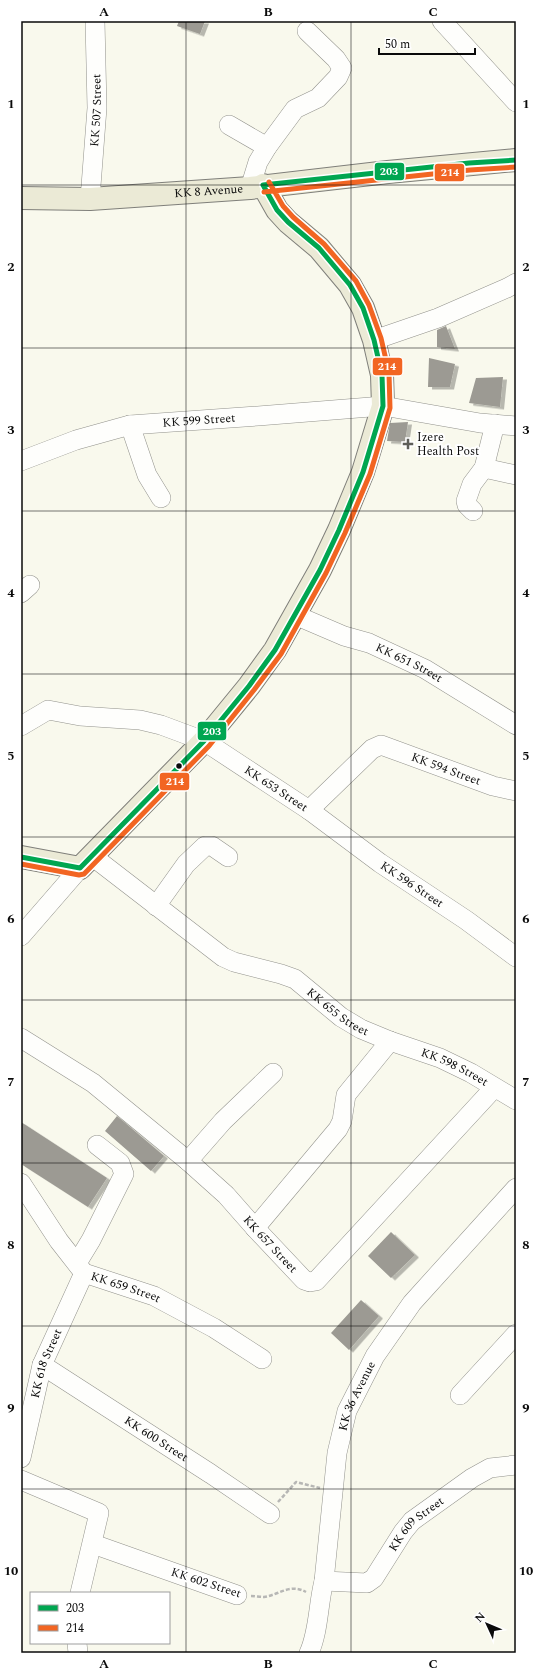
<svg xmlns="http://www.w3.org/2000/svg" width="537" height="1674" font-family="Spectral,serif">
<defs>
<filter id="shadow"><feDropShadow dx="4" dy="2.5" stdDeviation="0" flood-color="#0004"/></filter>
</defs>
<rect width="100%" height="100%" fill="#f9f9ed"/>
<!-- building -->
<path fill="#9c9a93" filter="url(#shadow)" d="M 179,21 L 205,21 L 200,34 L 177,26 Z
M 446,326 L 455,349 L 437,347 L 437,330 Z
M 429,358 L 455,364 L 450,387 L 428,387 Z
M 503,377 L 500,407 L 469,403 L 476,378 Z
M 408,422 L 405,442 L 387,441 L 390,423 Z
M 117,1116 L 164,1156 L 151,1171 L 105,1131 Z
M 21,1122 L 107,1178 L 88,1207 L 21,1164 Z
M 391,1232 L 415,1255 L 391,1278 L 368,1256 Z
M 361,1300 L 379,1316 L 349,1350 L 331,1333 Z"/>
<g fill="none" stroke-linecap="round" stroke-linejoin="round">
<defs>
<g id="minor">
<path d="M 442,21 L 516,102"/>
<path d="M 229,125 L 267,147"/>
<path d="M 250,188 L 258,162 L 267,147 L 295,109 L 318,98 L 338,77 L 342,68 L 336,59 L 307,31"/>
<path id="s1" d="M 90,199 L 97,108 L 95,21"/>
<path d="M 374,340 L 438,318 L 507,288 L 516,283"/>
<path d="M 130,425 L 147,475 L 161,498"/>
<path id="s2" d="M 21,461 L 76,440 L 130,425 L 258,416 L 383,406 L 480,423 L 516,426"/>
<path d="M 484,468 L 516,475"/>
<path d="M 473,511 L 467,505 L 466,501 L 472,484 L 484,468 L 495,424"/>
<path d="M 21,593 L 30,585"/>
<path id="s3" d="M 295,615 L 344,636 L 369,643 L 425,669 L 516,725"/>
<path id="s4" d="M 21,726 L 48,710 L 80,716 L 140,720 L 161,725 L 204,741 L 309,810 L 372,749 L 381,745 L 493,786 L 516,791"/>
<path id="s5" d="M 309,810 L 380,863 L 466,920 L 516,957"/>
<path id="s6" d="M 92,856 L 223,957 L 234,962 L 281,974 L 295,979 L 341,1017 L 361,1029 L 390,1041 L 440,1058 L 471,1073 L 516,1100"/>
<path d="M 156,906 L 186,864 L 205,846 L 212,846 L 228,857"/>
<path d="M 21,936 L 80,868"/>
<path id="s7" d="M 21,1038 L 93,1083 L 188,1161 L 226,1195 L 255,1228 L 304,1280 L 310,1282 L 316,1281 L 494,1088"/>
<path d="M 188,1161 L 223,1121 L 273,1073"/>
<path id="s8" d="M 21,1183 L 59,1241 L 84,1273 L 154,1296 L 214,1328 L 262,1359"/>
<path d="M 255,1228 L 338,1129 L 342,1121 L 346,1095 L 390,1041"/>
<path d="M 77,1263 L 91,1240 L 124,1174 L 120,1163 L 97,1145"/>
<path id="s9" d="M 42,1365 L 211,1474 L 270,1514"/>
<path d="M 460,1395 L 516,1334"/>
<path id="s10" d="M 21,1458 L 42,1365 L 84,1273"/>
<path d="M 21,1480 L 99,1513 L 80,1593"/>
<path d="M 93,1544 L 237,1595"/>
<path id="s11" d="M 324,1581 L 367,1583 L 374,1578 L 403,1532 L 412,1521 L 472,1478 L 490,1468 L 516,1465"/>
<path d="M 77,1643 L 78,1653"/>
<path id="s12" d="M 309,1653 C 319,1631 318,1604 324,1581 L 337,1453 L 347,1411 L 375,1356 L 412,1303 L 516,1188"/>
</g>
<g id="major">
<path id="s13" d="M 21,198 L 90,199 L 250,188 L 388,172 L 516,160"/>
<path d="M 21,857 L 80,868 L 204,741 L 249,686 L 275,650 L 320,570 L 339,530 L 363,472 L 383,406 L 382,375 L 374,340 L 363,308 L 350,285 L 319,248 L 288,222 L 277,210 L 263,185"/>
</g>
</defs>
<!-- minor casing -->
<use href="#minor" stroke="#92928c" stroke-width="20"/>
<!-- major casing -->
<use href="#major" stroke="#7f7f7a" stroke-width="24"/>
<!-- path -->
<path stroke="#b7b7b5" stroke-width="2.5" stroke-dasharray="4 2" stroke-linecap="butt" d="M 278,1502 L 296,1482 L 320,1488
M 251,1596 C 255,1596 260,1597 264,1597 C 279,1595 290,1583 306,1592"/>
<!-- minor -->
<use href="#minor" stroke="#fefefc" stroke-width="19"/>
<!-- major -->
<use href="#major" stroke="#ebead6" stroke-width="22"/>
<defs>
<path id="bus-1" d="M 263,185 L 469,163 L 516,160
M 21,857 L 80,868 L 204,741 L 249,686 L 275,650 L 320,570 L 339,530 L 363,472 L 383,406 L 382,375 L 374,340 L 363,308 L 350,285 L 319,248 L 288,222 L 277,210 L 263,185"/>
<path id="bus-2" d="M 264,192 L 470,170 L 516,167
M 21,864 L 79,875 L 84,874 L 209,746 L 254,690 L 281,654 L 326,573 L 345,533 L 370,474 L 390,408 L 389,373 L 381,338 L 369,305 L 356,281 L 324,244 L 293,217 L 283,206 L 269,182"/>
</defs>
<!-- bus-1 casing -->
<use href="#bus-1" stroke="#fff" stroke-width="8"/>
<!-- bus-2 casing -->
<use href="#bus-2" stroke="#fff" stroke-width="8"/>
<!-- bus-1 -->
<use href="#bus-1" stroke="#00a651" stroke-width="5"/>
<!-- bus-2 -->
<use href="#bus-2" stroke="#f26522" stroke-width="5"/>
</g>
<!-- grid -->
<path fill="none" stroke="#0a0a0a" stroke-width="1" stroke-opacity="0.55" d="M 186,21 L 186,1653M 351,21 L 351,1653M 21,185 L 516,185M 21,348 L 516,348M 21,511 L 516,511M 21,674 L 516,674M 21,837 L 516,837M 21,1000 L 516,1000M 21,1163 L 516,1163M 21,1326 L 516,1326M 21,1489 L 516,1489"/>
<!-- markers -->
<path fill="#5e5e59" stroke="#fff" stroke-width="1.5" d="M406 438h4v4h4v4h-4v4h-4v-4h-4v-4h4z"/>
<circle fill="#0a0a0a" stroke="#fff" stroke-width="1.5" cx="179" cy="766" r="3.5"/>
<g text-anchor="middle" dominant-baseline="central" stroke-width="4" stroke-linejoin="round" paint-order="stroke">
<!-- street labels -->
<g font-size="12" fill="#0a0a0a" stroke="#fff">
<text stroke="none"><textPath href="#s1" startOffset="89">KK 507 Street</textPath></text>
<text stroke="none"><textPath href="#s13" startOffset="188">KK 8 Avenue</textPath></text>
<text stroke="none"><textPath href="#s2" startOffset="184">KK 599 Street</textPath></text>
<text stroke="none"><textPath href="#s3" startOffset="124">KK 651 Street</textPath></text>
<text stroke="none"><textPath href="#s4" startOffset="484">KK 594 Street</textPath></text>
<text stroke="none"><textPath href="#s4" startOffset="278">KK 653 Street</textPath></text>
<text stroke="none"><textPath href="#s5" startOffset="127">KK 596 Street</textPath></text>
<text stroke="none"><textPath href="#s6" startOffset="295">KK 655 Street</textPath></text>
<text stroke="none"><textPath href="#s6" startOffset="425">KK 598 Street</textPath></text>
<text stroke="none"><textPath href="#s7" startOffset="325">KK 657 Street</textPath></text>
<text stroke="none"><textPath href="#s8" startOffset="154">KK 659 Street</textPath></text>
<text stroke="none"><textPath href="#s10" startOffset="98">KK 618 Street</textPath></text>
<text stroke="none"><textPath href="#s12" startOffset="263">KK 36 Avenue</textPath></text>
<text stroke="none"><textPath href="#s9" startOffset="136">KK 600 Street</textPath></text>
<text stroke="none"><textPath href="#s11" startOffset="121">KK 609 Street</textPath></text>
<text transform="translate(206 1583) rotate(18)">KK 602 Street</text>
</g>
<!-- poi labels -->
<g font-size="12" fill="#0a0a0a" stroke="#fff" text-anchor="start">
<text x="417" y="437">Izere<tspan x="417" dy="14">Health Post</tspan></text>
</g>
</g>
<g stroke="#fff" stroke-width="1.5">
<rect x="374" y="162" width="31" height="19" rx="4" fill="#00a651"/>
<rect x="434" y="163" width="31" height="19" rx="4" fill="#f26522"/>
<rect x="372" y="357" width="31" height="19" rx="4" fill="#f26522"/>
<rect x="197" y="721" width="30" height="20" rx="4" fill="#00a651"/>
<rect x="159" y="772" width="31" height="19" rx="4" fill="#f26522"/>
</g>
<g font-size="11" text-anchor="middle" font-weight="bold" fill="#fff">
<text x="389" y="175">203</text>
<text x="450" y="176">214</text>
<text x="387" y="370">214</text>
<text x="212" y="735">203</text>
<text x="175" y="785">214</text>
</g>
<!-- border -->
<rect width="537" height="1674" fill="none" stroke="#ffffff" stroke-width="44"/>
<!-- legend -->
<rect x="30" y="1592" width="140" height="52" fill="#ffffff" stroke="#9d9d9d"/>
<rect x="38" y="1605" width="20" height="6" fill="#00a651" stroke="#9d9d9d"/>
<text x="66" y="1612" font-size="12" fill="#0a0a0a">203</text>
<rect x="38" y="1625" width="20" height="6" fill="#f26522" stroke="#9d9d9d"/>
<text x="66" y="1632" font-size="12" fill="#0a0a0a">214</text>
<!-- north arrow -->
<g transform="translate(487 1624) rotate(314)" stroke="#ffffff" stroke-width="3" paint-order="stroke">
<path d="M0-3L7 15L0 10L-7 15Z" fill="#0a0a0a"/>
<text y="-6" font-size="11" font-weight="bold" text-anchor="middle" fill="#0a0a0a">N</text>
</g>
<!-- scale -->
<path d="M379 48v6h96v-6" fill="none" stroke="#0a0a0a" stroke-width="2"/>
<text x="385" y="48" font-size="12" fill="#0a0a0a" stroke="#ffffff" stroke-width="3" paint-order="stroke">50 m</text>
<rect x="22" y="22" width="493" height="1630" fill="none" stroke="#0a0a0a" stroke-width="1.5"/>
<g font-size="13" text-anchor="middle" font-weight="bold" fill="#0a0a0a">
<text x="104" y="16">A</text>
<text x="268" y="16">B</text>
<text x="433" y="16">C</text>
<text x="11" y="108">1</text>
<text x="526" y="108">1</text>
<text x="11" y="271">2</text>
<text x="526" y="271">2</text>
<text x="11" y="434">3</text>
<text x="526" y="434">3</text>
<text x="11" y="597">4</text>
<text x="526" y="597">4</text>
<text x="11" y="760">5</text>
<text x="526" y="760">5</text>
<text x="11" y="923">6</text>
<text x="526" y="923">6</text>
<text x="11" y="1086">7</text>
<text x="526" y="1086">7</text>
<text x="11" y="1249">8</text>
<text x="526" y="1249">8</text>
<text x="11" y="1412">9</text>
<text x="526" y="1412">9</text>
<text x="11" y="1575">10</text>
<text x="526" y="1575">10</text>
<text x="104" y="1668">A</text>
<text x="268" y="1668">B</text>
<text x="433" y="1668">C</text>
</g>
</svg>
